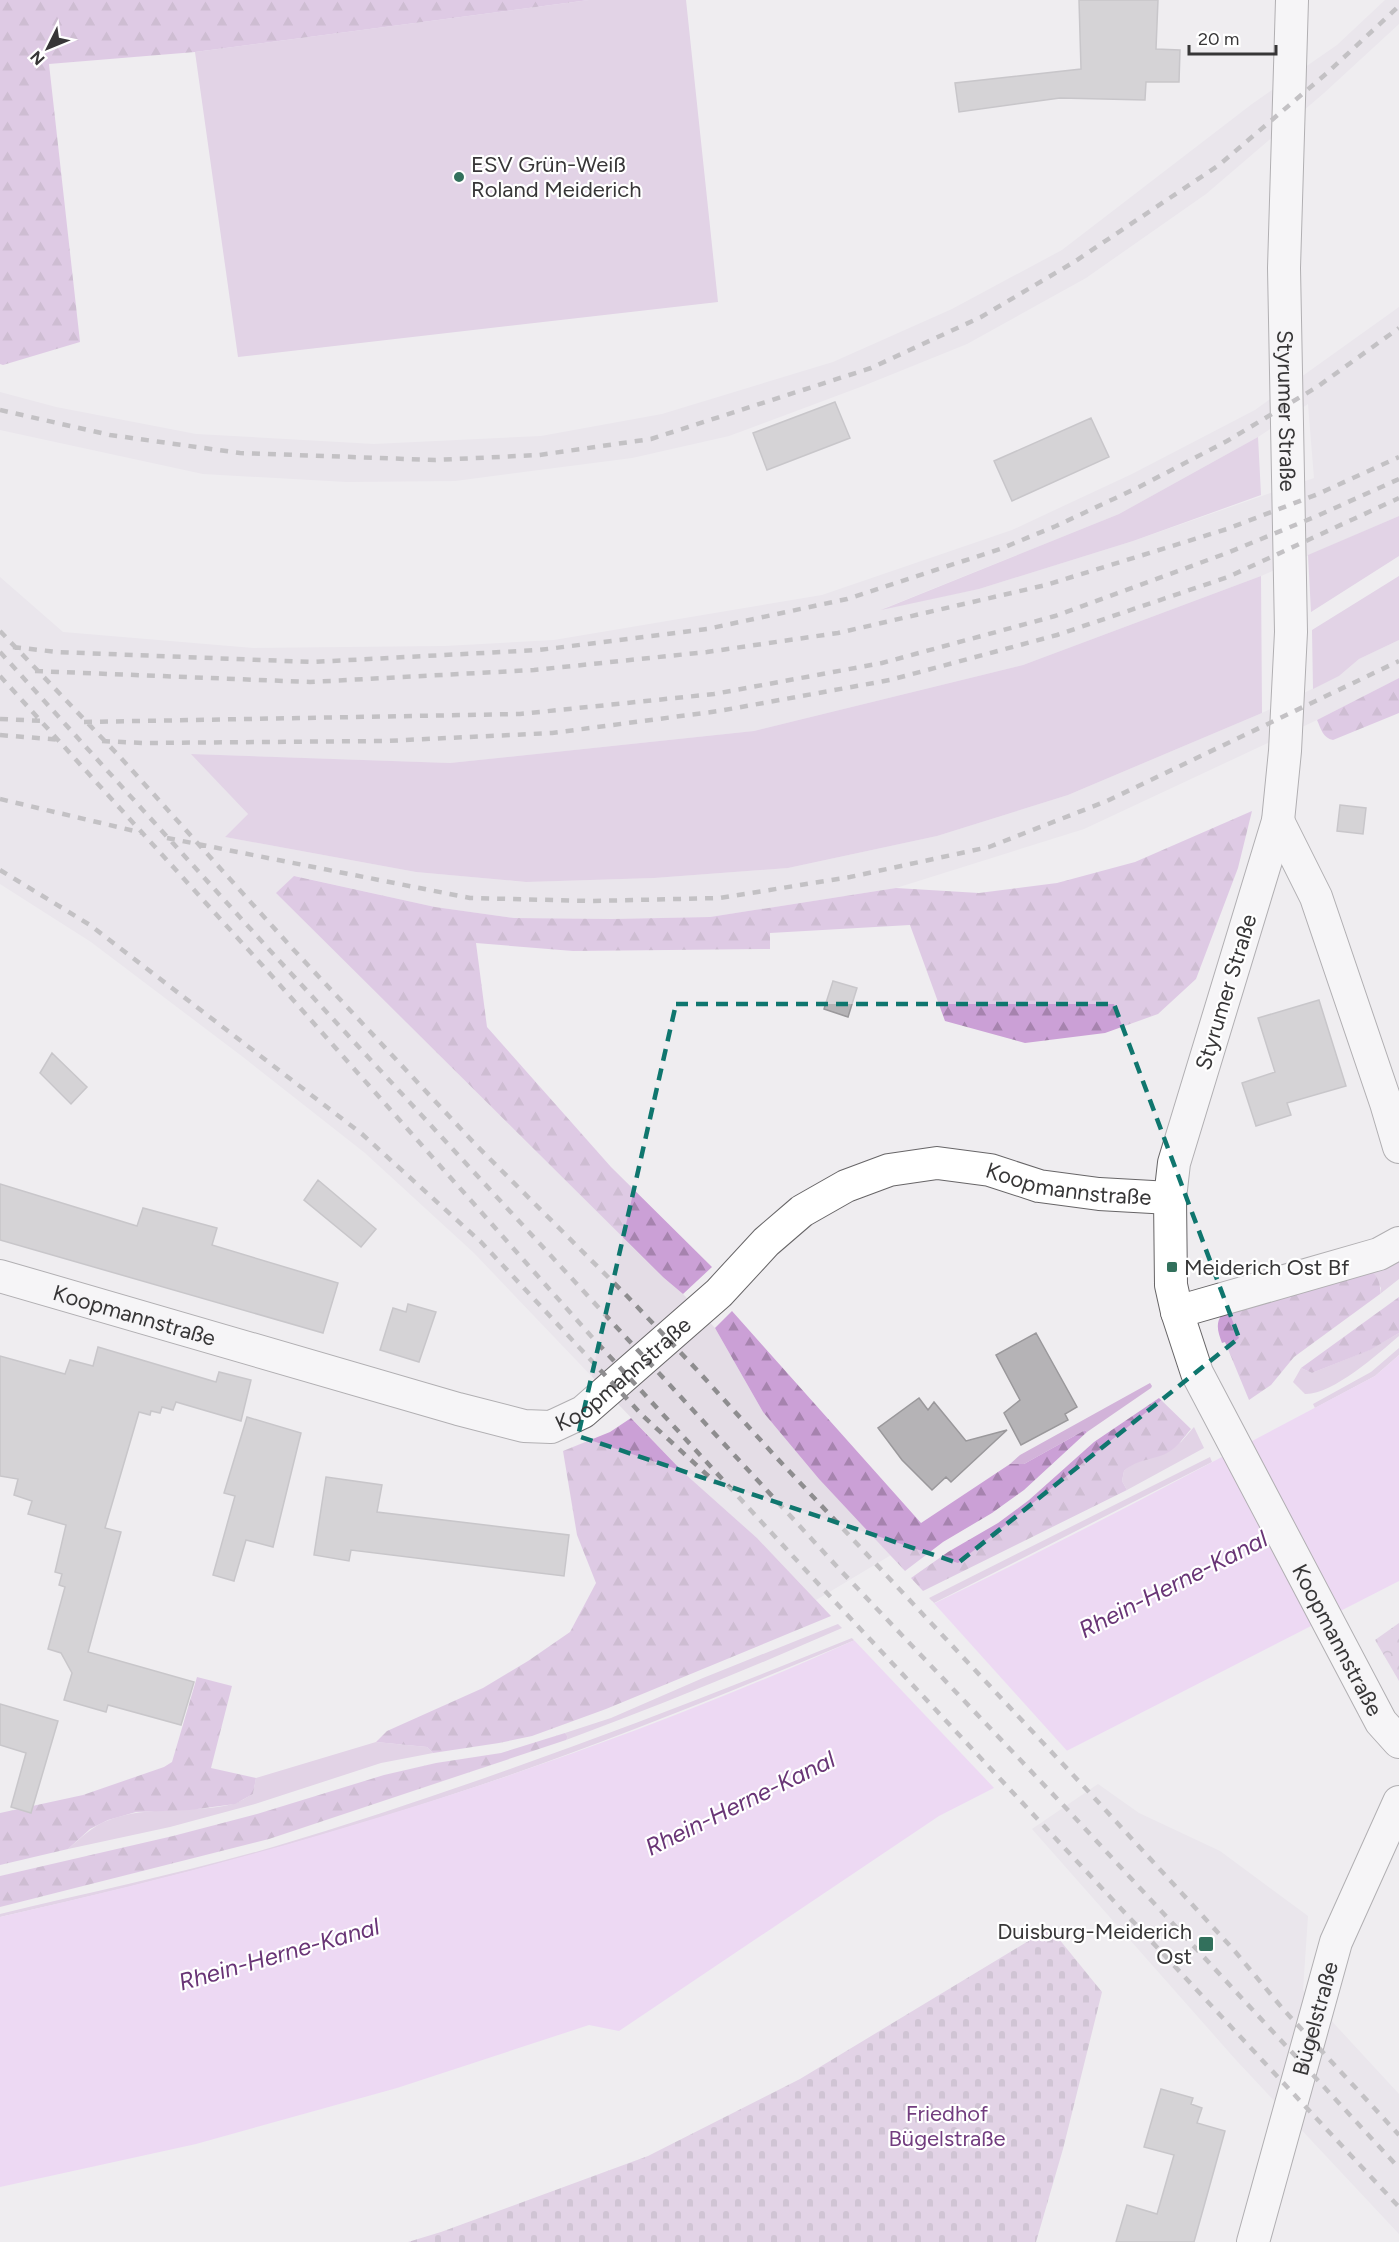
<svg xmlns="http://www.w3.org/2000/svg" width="1399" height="2242" font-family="Figtree,sans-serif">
<defs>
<pattern id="forest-firs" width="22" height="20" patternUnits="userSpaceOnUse" patternTransform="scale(1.5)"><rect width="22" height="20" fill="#cba0d6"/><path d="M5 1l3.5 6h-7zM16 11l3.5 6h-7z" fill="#a683ae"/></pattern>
<pattern id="cemetery-stones" width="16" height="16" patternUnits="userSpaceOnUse" patternTransform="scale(1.5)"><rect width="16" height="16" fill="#d2b3d9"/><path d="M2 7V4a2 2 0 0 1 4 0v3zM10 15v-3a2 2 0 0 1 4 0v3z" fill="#ab92b1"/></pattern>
<pattern id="park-crowns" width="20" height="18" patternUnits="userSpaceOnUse" patternTransform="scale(1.5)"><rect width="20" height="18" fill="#d2b3d9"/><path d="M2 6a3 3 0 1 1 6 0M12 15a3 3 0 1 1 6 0" fill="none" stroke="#ab92b1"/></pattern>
</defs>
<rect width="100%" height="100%" fill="#efedf0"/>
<!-- built -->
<path fill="#e4dde6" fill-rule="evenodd" d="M 1385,0 L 1399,0 L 1399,24 L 1324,93 L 1206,194 L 1086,278 L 967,344 L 863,386 L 729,436 L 632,458 L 455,481 L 347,482 L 203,474 L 0,430 L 0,392 L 56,407 L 196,434 L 374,444 L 541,436 L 662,414 L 833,362 L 952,309 L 1062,250 L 1252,104 L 1337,45 Z
M 1399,307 L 1399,516 L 1261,576 L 1023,665 L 754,731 L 450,763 L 192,754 L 248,814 L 225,837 L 416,872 L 525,882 L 654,878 L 788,868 L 937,836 L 1068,795 L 1262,713 L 1339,676 L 1359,659 L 1399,640 L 1399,678 L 1317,720 L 1084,829 L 896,888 L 710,917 L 612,919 L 514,918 L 435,907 L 295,876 L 664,1278 L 683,1294 L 715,1328 L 763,1412 L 819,1479 L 891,1555 L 816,1600 L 757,1538 L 683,1472 L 474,1253 L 365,1153 L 243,1057 L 91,942 L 0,884 L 0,577 L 63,632 L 253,648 L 445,646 L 554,640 L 822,595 L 1012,530 L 1132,474 L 1255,410 ZM 1308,404 L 1314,478 L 1133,541 L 979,589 L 885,608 L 1119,514 L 1258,437 Z
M 1098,1784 L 1139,1813 L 1220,1851 L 1308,1916 L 1303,1990 L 1399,2094 L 1399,2234 L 1236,2060 L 1032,1829 Z"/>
<!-- grass -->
<path fill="#d2b3d9" d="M 589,0 L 686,0 L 718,302 L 238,357 L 195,52 Z
M 1258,437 L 1261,495 L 1133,541 L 979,589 L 881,610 L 1119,514 Z
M 1399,516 L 1399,556 L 1311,612 L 1308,555 Z
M 1261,576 L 1262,713 L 1068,795 L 937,836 L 788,868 L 654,878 L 526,882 L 416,872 L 225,837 L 248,814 L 191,754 L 450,763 L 754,731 L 1023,665 Z
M 1399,576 L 1399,640 L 1359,659 L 1339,676 L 1313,689 L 1312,630 Z
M 1399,1256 L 1399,1279 L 1380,1294 L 1381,1288 L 1371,1271 Z
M 1399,1333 L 1399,1336 C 1378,1354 1332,1395 1305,1394 L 1293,1382 L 1301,1368 L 1312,1373 L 1369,1350 Z
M 1399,1348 L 1399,1355 L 1375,1376 L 1315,1408 L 1313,1404 L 1371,1372 Z
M 1150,1383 L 1152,1386 L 1151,1388 L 1087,1432 L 1085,1430 L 1024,1464 L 1010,1464 L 1020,1455 Z
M 1194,1427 L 1204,1448 L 1127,1490 L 1122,1481 L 1124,1471 L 1133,1463 L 1181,1442 Z
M 1210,1457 L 1212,1462 L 934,1603 L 929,1598 Z
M 838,1624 L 842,1628 C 751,1668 660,1705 566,1740 L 568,1737 L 565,1733 L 611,1718 L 703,1678 Z
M 852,1638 L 855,1640 C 732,1691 609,1741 484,1784 C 325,1838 163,1881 0,1917 L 0,1914 C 91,1892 183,1873 273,1847 C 470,1788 662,1715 852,1638 Z
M 376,1742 L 427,1747 L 433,1753 L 381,1763 L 255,1804 L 170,1827 L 68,1849 C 81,1838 92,1826 109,1820 C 148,1805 192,1814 233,1804 C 240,1802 247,1797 253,1794 L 256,1778 Z"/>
<!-- forest -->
<path fill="url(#forest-firs)" d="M 0,0 L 589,0 L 195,52 L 49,64 L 80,342 L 3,365 L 0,364 Z
M 1399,678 L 1399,713 L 1333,740 C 1323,738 1321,729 1317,720 Z
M 1252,811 L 1238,868 L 1196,979 L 1158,1014 L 1105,1033 L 1025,1043 L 945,1021 L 910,925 L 770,933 L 770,949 L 573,951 L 476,943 L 487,1027 L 611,1167 L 712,1267 L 683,1294 L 664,1278 L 276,893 L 294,876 L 435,907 L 514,918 L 612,919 L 710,917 L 896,888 L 979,893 L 1057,883 L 1135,862 Z
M 1371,1271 C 1378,1277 1381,1284 1380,1294 L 1294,1357 L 1271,1385 L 1249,1400 L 1225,1342 L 1222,1343 C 1218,1332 1215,1324 1222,1314 Z
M 1399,1297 L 1399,1333 L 1370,1350 L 1312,1373 L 1301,1368 Z
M 732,1311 L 921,1523 L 1010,1464 L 1024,1464 L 1085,1430 L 1087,1432 L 1024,1490 L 992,1513 L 943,1542 L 905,1571 L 819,1479 L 763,1412 L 715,1328 Z
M 1159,1398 L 1191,1429 C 1184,1437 1177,1448 1167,1453 C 1151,1461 1139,1458 1124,1471 L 1122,1481 L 1127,1490 L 923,1591 L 911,1578 L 948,1552 L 998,1523 L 1029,1500 L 1094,1442 Z
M 631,1418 L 683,1472 L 757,1538 L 831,1616 L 606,1709 L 532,1736 L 499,1743 L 433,1753 L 427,1747 L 376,1742 L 387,1731 L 483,1688 L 528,1661 L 570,1632 L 596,1583 L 577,1535 L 563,1451 L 610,1432 Z
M 197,1677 L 232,1686 L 211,1768 L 256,1778 L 253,1794 L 235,1804 L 190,1810 L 136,1812 L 108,1820 L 90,1829 L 68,1849 L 0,1865 L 0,1813 L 83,1795 L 164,1767 L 172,1762 Z
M 565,1733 L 568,1737 L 566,1740 L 269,1839 L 0,1907 L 0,1876 L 173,1836 L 257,1814 L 384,1775 L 436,1763 L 501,1753 Z"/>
<!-- cemetery -->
<path fill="url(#cemetery-stones)" d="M 1050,1928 L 1102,1992 L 1063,2149 L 1036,2242 L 408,2242 L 441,2232 L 648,2156 L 800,2079 Z"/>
<!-- park -->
<path fill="url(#park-crowns)" d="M 1399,1623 L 1399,1681 L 1375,1640 Z"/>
<!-- water -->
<path fill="#ecc0f7" d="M 1399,1355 L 1399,1581 L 939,1816 L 619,2031 L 589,2025 L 397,2088 L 196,2144 L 0,2187 L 0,1917 C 293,1851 582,1763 857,1639 C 1033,1560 1204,1466 1375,1376 Z"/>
<!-- pier -->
<path fill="#efedf0" d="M 932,1601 L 1069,1753 L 996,1790 L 852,1638 Z"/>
<!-- building -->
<path fill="#b5b3b6" stroke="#9a989b" stroke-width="1.5" d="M 1079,0 L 1158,0 L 1156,49 L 1180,50 L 1179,82 L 1146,82 L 1145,100 L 1060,98 L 959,112 L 955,83 L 1081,69 Z
M 835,402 L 850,438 L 767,470 L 753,433 Z
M 1091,418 L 1109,457 L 1012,501 L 994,461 Z
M 1340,805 L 1366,808 L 1363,834 L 1337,831 Z
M 833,981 L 857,988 L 848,1017 L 824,1009 Z
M 1319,1000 L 1346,1086 L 1287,1103 L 1291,1115 L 1256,1126 L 1242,1083 L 1275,1072 L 1258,1018 Z
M 52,1053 L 87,1087 L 71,1104 L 40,1073 Z
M 318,1180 L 376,1229 L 361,1247 L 304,1200 Z
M 0,1184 L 137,1226 L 143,1208 L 217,1228 L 212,1245 L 338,1283 L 323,1333 L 0,1240 Z
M 408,1304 L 436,1312 L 419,1362 L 380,1350 L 393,1308 L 406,1312 Z
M 1036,1333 L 1077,1407 L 1065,1414 L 1068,1420 L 1021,1445 L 1004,1413 L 1020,1400 L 996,1355 Z
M 98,1347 L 216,1382 L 219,1372 L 251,1380 L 241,1421 L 176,1402 L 173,1410 L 162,1407 L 160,1413 L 151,1411 L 150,1415 L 139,1412 L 105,1528 L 121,1532 L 88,1652 L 194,1682 L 181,1725 L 108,1705 L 106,1712 L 64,1700 L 72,1673 L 61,1653 L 48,1649 L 65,1587 L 59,1585 L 62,1574 L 55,1572 L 66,1525 L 28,1514 L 32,1501 L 14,1495 L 18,1479 L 0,1476 L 0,1356 L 65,1374 L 70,1360 L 93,1366 Z
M 919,1398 L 928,1410 L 934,1402 L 966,1441 L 1007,1430 L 951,1482 L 946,1477 L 932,1490 L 902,1460 L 878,1428 Z
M 247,1417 L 301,1433 L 273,1547 L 246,1540 L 234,1581 L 213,1575 L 235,1496 L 224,1493 Z
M 326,1477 L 382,1485 L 377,1512 L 569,1535 L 564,1576 L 351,1550 L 349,1561 L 314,1555 Z
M 0,1704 L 58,1721 L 31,1813 L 11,1807 L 26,1753 L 0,1745 Z
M 1161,2089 L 1193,2098 L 1191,2104 L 1202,2108 L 1197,2123 L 1225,2131 L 1194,2242 L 1116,2242 L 1127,2205 L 1157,2214 L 1174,2155 L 1144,2147 Z"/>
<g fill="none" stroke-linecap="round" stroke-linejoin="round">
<defs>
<g id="minor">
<path id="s1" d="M 1292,0 L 1284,268 L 1291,632 L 1285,751 L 1278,821 L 1174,1163 L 1170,1198 L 1171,1285 L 1177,1312 L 1197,1373 L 1381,1722 L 1399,1742"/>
<path d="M 1278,821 L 1316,897 L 1386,1103 L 1399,1147"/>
<path id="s2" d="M 0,1276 L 458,1409 L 524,1426 L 551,1427 L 583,1412 L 719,1293 L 766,1242 L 802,1211 L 846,1186 L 889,1170 L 937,1163 L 990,1170 L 1039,1186 L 1099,1194 L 1170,1198"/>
<path d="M 1177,1312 L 1379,1254 L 1399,1243"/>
<path id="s3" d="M 1253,2242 L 1336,1942 L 1399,1802"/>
</g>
</defs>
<!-- minor casing -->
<use href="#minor" stroke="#676567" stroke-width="34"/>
<!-- minor -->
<use href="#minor" stroke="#fff" stroke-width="32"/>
<!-- rail -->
<path stroke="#8e8d8f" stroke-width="4.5" stroke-dasharray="8 8" stroke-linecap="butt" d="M 0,410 L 110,435 L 240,453 L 435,460 L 539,455 L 651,439 L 871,368 L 981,317 L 1074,262 L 1219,165 L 1327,73 L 1399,6
M 0,631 L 121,758 L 292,948 L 476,1145 L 627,1296 L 698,1371 L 775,1456 L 1088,1791 L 1233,1949 L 1283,2009 L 1399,2135
M 13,647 L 57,652 L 312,662 L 539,650 L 707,629 L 847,599 L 1000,549 L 1056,526 L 1139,487 L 1227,441 L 1317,387 L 1399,328
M 0,652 L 275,956 L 842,1572 L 1065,1807 L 1399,2168
M 35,671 L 310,682 L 534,670 L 707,652 L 838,633 L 1046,585 L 1227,529 L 1318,494 L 1399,457
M 0,676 L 263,966 L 591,1336 L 812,1577 L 1399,2207
M 0,719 L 45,721
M 84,722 L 520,714 L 714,694 L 882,663 L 1055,616 L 1227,553 L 1317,516 L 1399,479
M 0,735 L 63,740
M 102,741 L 144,743 L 385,741 L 552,733 L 719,711 L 890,680 L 1057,635 L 1228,577 L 1399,498
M 0,799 L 143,833
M 167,838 L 470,898 L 591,901 L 720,898 L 850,877 L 989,847 L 1107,801 L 1399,661
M 0,870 L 90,925 L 362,1134 L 481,1242 L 643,1416 L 716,1483"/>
</g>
<!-- marked area -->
<path d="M0 0H1399V2242H0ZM 676,1004 L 1114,1004 L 1239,1338 L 958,1563 L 578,1436 Z" fill="#efedf0" fill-opacity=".55" fill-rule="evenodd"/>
<path fill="none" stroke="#0f766e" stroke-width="4.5" stroke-dasharray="12 8" stroke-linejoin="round" d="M 676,1004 L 1114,1004 L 1239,1338 L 958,1563 L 578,1436 Z"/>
<!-- markers -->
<g fill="#32705c" stroke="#fff" stroke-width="2">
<circle cx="459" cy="177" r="6"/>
<rect x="1166" y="1261" width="12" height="12" rx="3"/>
<rect x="1198" y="1936" width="16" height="16" rx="3"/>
</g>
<g text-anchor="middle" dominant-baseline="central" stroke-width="4.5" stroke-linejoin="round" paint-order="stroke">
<!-- poi labels -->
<g font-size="22" fill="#373637" stroke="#fff" text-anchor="start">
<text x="471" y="164">ESV Grün-Weiß<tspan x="471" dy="25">Roland Meiderich</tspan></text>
<text x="1184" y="1267">Meiderich Ost Bf</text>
<text x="1192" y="1931" text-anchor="end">Duisburg-Meiderich<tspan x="1192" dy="25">Ost</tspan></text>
</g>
<!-- street labels -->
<g font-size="22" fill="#373637" stroke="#fff">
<text stroke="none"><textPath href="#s1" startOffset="411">Styrumer Straße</textPath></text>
<text transform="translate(1226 992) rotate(-73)">Styrumer Straße</text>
<text stroke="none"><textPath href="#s2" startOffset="1184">Koopmannstraße</textPath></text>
<text stroke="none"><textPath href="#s2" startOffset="140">Koopmannstraße</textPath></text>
<text stroke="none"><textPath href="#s2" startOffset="662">Koopmannstraße</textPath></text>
<text stroke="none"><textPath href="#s1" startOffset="1695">Koopmannstraße</textPath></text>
<text stroke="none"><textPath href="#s3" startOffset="232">Bügelstraße</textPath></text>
</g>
<!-- park labels -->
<g font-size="22" fill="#723d7f" stroke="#fff">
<text x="947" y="2113">Friedhof<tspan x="947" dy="25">Bügelstraße</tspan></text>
</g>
<!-- water labels -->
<g font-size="24" font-style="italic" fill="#693576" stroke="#fff">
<text transform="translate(1173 1584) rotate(-27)">Rhein-Herne-Kanal</text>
<text transform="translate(740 1803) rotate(-26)">Rhein-Herne-Kanal</text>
<text transform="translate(279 1954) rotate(-16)">Rhein-Herne-Kanal</text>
</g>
</g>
<!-- north arrow -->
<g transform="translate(48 48) rotate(227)" stroke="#ffffff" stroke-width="4.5" paint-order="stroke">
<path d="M0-4.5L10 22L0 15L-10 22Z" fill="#373637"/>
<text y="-9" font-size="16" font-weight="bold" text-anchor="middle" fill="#373637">N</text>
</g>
<!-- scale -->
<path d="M1189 45v9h87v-9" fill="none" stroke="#373637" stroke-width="3"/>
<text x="1198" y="45" font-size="18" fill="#373637" stroke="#ffffff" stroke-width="4.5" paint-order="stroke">20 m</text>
</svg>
